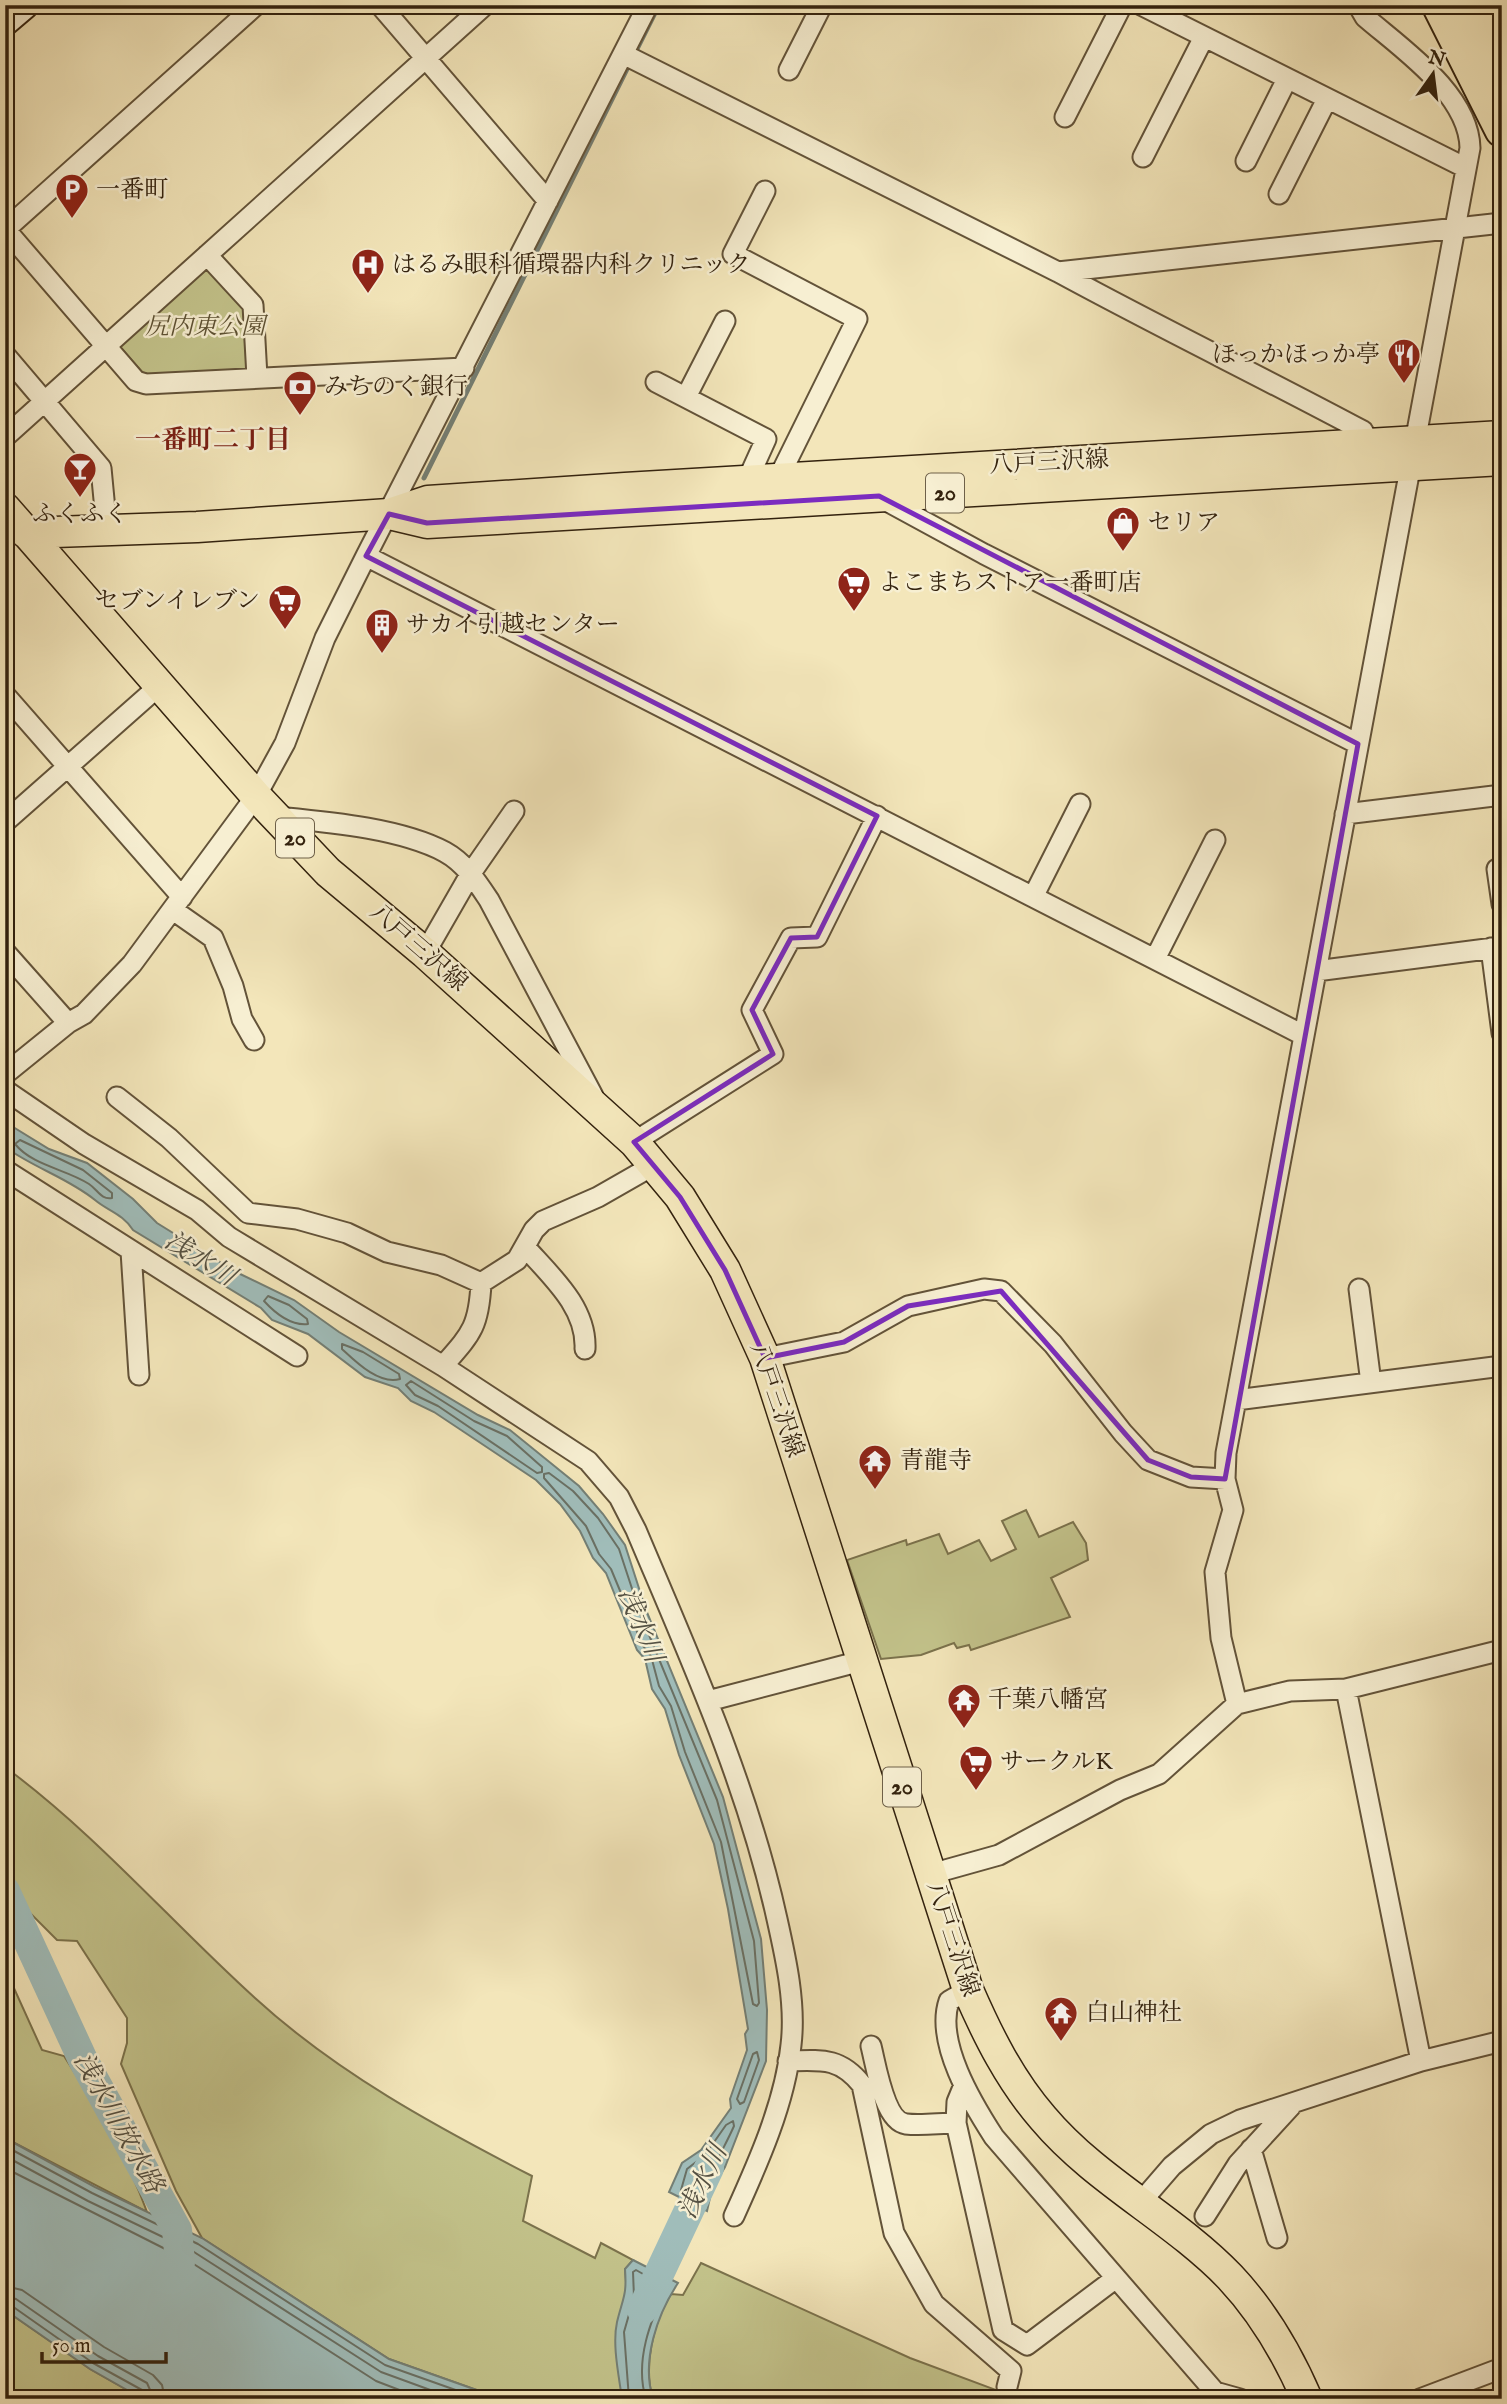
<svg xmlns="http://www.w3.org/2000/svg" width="1507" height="2404" font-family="'IM FELL English','Noto Serif JP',serif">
<rect width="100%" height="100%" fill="#f3e6ba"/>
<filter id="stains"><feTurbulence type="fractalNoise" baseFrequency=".00286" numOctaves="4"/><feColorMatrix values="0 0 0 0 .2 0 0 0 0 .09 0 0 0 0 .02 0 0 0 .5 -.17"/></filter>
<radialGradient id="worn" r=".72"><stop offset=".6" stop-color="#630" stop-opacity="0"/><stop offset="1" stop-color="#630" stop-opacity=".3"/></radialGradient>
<!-- green -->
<path fill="#c3c38b" stroke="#7b724c" stroke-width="2" d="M 206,267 L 248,306 L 252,365 L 246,369 L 152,375 L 143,373 L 121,348 L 121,343 Z
M 1026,1510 L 1039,1537 L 1073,1522 L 1086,1543 L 1088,1560 L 1051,1578 L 1070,1617 L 971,1650 L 969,1645 L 957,1648 L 954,1643 L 921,1655 L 881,1659 L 847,1560 L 906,1540 L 907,1545 L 939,1534 L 948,1554 L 979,1540 L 991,1561 L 1016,1549 L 1002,1521 Z
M 5,1767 C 97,1835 171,1922 255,1998 C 337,2073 435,2126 532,2176 L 523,2221 L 595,2258 L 601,2243 L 633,2260 L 625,2269 L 627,2295 L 617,2332 L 622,2399 L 502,2399 L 389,2359 L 202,2238 L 176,2191 L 121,2064 L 127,2043 L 127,2018 L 77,1941 L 57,1940 L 26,1909 L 5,1873 Z
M 5,1942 L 8,1975 L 42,2050 L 64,2056 C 96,2106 127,2156 147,2212 L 5,2138 Z
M 701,2263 L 910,2358 L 1020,2399 L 653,2399 C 643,2367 653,2323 671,2294 L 683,2295 Z
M 5,2310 L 90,2369 L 143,2399 L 5,2399 Z"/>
<!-- water -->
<path fill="#a0bdba" stroke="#747f75" stroke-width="2" d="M 5,1122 L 49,1149 L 87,1163 L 133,1199 L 157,1223 L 236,1272 L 294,1300 L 339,1332 L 478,1415 L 510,1430 L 579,1486 L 603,1514 L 625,1545 L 646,1610 L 723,1797 L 761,1939 L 767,2010 L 766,2061 L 725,2167 L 712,2189 L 707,2211 L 669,2192 L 682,2163 L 701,2150 L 731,2108 L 730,2099 L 747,2050 L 745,2034 L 748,2029 L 728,1909 L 714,1844 L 679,1755 L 665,1709 L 652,1689 L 645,1659 L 637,1650 L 606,1573 L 593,1558 L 580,1531 L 560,1504 L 536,1480 L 434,1412 L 411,1401 L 398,1388 L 365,1377 L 308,1334 L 272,1320 L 261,1308 L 133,1230 C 123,1214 108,1211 95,1200 C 68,1178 34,1168 5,1147 Z
M 5,2138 L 95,2187 L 202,2238 L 389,2359 L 502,2399 L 143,2399 L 90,2369 L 5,2310 Z
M 633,2260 L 678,2283 C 657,2315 641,2361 653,2399 L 622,2399 C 619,2376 612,2345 617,2322 C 623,2297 627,2296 625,2269 Z"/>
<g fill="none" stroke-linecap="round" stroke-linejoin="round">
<!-- shore -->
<path stroke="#6a7064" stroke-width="2" d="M 20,1140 L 83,1170 L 112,1193 L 112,1198 C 101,1200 98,1190 89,1184 C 66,1169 33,1166 15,1144 Z
M 268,1296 L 289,1305 L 307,1319 L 308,1324 C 291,1326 275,1313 264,1301 Z
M 342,1344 L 363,1352 L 399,1374 L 400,1379 C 379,1385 356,1362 342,1349 Z
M 411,1381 L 474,1421 L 507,1436 L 542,1467 L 542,1472 L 537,1473 L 438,1406 L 415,1395 L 406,1385 Z
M 549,1473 L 573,1491 L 598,1518 L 619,1549 L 640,1613 L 717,1800 L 754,1941 L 759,2003 L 757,2006 L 753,2004 L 721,1842 L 685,1752 L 671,1706 L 659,1686 L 651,1656 L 643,1646 L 611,1569 L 599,1554 L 586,1526 L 544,1478 L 544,1474 Z
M 757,2052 L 759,2060 L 744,2102 L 740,2104 L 737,2099 L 753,2054 Z
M 733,2121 L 734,2126 C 724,2149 708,2173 703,2198 L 699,2199 L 681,2190 L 687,2169 L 705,2155 L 726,2125 Z
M 5,2146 L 92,2193 L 198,2244 L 385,2365 L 481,2399
M 5,2156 L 88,2201 L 194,2252 L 381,2372 L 455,2399
M 5,2168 L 189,2261 L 376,2381 L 423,2399
M 5,2286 L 22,2290 L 104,2347 L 153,2375 L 162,2385 L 165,2399
M 5,2296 L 16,2299 L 98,2356 L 147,2383 L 154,2399
M 5,2305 L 12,2306 L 93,2363 L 142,2390 L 145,2399
M 629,2399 L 624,2332 L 634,2297 L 633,2272 L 636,2270 L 666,2287 C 651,2320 634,2361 646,2399"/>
<!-- stream -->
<path stroke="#747f75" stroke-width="5" d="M 634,55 L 659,5
M 424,478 L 630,63"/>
<!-- river -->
<path stroke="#a0bdba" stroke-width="30" d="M 5,1891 L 83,2060 L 177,2230 L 180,2262
M 642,2310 L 709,2168"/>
<defs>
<path id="street" d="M 380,5 L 548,201
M 1141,5 L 1466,168
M 623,54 L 1058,272 L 1502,223
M 789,70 L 822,5
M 1065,117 L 1122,5
M 1143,157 L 1204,37
M 1246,161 L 1287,79
M 765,191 L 733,254 L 857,319 L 778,479
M 1279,194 L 1327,99
M 5,229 L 136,381 L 146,384 L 464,368
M 6,229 L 256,5
M 207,255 L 253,305 L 257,377
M 1058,272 C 1159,327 1262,377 1363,431 L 1369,445
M 5,355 L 101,468 L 107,531
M 656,382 L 766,439 L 747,481
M 686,397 L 725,321
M 5,437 L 485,5
M 883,499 L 984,554 L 1358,744
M 366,556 L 1303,1035
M 5,695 L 182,897
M 1345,814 L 1502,795
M 276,817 C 327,822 400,828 445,852 C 465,863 477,882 489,900 L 593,1096
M 5,822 L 159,686
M 1502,869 L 1497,869 L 1502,904
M 1033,897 L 1080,804
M 173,910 L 213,938 L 233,986 L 242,1019 L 254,1040
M 1491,948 L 1502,1033
M 5,952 L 68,1023
M 425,953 L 471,873 L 514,811
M 1155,959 L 1215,840
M 1316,971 L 1502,947
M 5,1074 L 68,1023 L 84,1014 L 132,964 L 256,796 L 285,743 L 325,638 L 366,556 L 648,5
M 5,1090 L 84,1144 L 197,1210 L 229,1237 L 443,1366 L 588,1461 L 619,1497 L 636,1530 C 690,1658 747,1783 777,1919 C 786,1959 796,2004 791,2045 C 785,2103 758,2163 734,2216
M 117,1097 L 169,1138 L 248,1213 L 297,1219 L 347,1233 L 387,1252 L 441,1265 L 481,1283
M 634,1142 L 773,1054 L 752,1010 L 791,938 L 817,937 L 877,816
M 5,1170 L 297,1356
M 526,1248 C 552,1277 587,1308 585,1349
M 131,1251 L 139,1375
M 1359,1289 L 1371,1383
M 765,1358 L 844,1342 L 908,1306 L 984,1289 L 1001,1291 L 1053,1344 L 1123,1433 L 1148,1460 L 1191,1477 L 1225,1479
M 443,1366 C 471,1334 479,1327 481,1283 L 517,1260 L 534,1230 L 543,1221 L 598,1197 L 654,1165
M 1236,1400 L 1502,1366
M 1346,1689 L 1421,2061
M 708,1701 L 861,1661
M 1237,1704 L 1221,1638 L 1215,1572 L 1233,1510 L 1225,1479 L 1226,1453 L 1470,148 C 1469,94 1402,49 1365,17 L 1358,5
M 931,1874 L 999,1855 L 1120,1790 L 1159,1774 L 1237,1704 L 1290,1691 L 1346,1689 L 1502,1650
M 968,1990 L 949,2001 C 935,2042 972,2103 994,2137 L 1215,2392 L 1240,2399
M 871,2046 C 876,2065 884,2121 906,2124 C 922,2126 940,2123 956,2123
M 788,2061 C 821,2060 840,2057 862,2085 L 894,2233 L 934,2304 L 1011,2371 L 1007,2387
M 964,2085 L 957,2102 L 956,2123 L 1003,2330 L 1027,2345 L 1116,2278
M 1251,2149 L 1277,2238
M 1140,2203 L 1172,2166 L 1211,2134 L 1240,2120 L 1421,2061 L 1502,2041
M 1205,2216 L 1238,2164 L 1291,2106
M 1420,2399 L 1502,2368"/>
<path id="secondary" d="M 5,22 L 25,5"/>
<path id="primary" d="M 5,508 L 256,796 L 328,872 L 425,953 L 634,1142 L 680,1197 L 725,1270 L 765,1358 L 968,1990 C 988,2036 1010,2080 1043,2118 C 1096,2181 1173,2218 1230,2277 C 1263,2312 1288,2355 1307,2399
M 389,514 L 427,523 L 1502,460
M 26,533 L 197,527 L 389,514 L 428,501 L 625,488 L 1502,436"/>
<path id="highway" d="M 1439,5 L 1502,130
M 1472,5 L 1502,70"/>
</defs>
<!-- street casing -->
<use href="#street" stroke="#635339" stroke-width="23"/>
<!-- secondary casing -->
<use href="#secondary" stroke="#33220e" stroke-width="30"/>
<!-- primary casing -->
<use href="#primary" stroke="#33220e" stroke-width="33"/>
<!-- highway casing -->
<use href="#highway" stroke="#33220e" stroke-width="37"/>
<!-- street -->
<use href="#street" stroke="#f7efd2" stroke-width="19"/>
<!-- secondary -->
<use href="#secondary" stroke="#f7efd2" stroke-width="26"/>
<!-- primary -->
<use href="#primary" stroke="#f3e6ba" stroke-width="30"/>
<!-- highway -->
<use href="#highway" stroke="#f3e6ba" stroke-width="33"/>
</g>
<!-- marked area -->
<path fill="none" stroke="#7b2cbf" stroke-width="5" stroke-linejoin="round" d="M 879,496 L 1358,744 L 1225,1479 L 1191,1477 L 1148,1460 L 1001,1291 L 908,1306 L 844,1342 L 765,1358 L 725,1270 L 680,1197 L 634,1142 L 773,1054 L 752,1010 L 791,938 L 817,937 L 877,816 L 366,556 L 389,514 L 427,523 Z"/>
<!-- icons -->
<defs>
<symbol id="parking-pin" viewBox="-11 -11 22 30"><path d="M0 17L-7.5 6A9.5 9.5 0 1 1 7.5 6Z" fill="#8f2418" stroke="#f7efd2"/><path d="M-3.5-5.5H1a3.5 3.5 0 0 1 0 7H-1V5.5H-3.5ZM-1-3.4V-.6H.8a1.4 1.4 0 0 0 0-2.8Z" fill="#fff"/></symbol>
<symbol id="hospital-pin" viewBox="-11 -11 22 30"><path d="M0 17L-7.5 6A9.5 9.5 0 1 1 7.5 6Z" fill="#8f2418" stroke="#f7efd2"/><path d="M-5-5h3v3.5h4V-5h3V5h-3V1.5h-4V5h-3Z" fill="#fff"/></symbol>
<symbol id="restaurant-pin" viewBox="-11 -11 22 30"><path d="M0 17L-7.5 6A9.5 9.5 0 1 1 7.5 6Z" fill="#8f2418" stroke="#f7efd2"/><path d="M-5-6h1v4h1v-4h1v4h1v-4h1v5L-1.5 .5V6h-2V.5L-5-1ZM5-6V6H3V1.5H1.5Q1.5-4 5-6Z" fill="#fff"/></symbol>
<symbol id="bank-pin" viewBox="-11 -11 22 30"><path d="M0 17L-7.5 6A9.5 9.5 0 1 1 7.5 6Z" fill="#8f2418" stroke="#f7efd2"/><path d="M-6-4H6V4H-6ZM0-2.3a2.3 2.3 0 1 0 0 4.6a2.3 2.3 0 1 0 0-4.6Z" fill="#fff"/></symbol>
<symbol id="bar-pin" viewBox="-11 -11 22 30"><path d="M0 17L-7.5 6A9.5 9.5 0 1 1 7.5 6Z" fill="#8f2418" stroke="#f7efd2"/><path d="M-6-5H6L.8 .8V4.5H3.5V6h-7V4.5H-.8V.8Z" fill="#fff"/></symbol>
<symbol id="shop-pin" viewBox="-11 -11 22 30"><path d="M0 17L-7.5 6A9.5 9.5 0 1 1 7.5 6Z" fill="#8f2418" stroke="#f7efd2"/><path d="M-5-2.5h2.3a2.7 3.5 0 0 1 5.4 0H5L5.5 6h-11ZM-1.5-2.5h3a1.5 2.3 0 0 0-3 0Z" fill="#fff"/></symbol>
<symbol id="supermarket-pin" viewBox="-11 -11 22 30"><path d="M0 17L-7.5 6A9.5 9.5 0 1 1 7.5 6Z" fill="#8f2418" stroke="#f7efd2"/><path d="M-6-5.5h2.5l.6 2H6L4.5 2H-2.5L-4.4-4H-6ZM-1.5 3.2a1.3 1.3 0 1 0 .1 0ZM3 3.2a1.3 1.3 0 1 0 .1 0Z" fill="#fff"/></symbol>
<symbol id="building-pin" viewBox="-11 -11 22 30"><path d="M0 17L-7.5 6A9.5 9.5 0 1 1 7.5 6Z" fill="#8f2418" stroke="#f7efd2"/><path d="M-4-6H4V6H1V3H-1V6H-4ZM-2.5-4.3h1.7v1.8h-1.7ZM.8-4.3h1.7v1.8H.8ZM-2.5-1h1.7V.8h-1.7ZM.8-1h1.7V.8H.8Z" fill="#fff"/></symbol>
<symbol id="temple-pin" viewBox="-11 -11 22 30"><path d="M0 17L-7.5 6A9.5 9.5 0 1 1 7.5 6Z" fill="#8f2418" stroke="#f7efd2"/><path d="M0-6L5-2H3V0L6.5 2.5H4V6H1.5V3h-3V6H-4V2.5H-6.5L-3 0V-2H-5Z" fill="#fff"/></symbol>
</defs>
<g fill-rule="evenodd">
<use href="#parking-pin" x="53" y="171" width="38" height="52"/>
<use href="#hospital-pin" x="349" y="246" width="38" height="52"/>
<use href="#restaurant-pin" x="1385" y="336" width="38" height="52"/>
<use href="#bank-pin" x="281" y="368" width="38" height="52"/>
<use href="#bar-pin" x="61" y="450" width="38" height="52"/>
<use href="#shop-pin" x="1104" y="504" width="38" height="52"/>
<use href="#supermarket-pin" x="835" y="564" width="38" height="52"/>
<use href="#supermarket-pin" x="266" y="582" width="38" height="52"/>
<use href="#building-pin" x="363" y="606" width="38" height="52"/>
<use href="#temple-pin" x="856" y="1442" width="38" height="52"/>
<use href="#temple-pin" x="945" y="1681" width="38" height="52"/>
<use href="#supermarket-pin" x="957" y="1743" width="38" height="52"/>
<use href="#temple-pin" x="1042" y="1994" width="38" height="52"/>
</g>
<g text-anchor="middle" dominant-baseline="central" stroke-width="5" stroke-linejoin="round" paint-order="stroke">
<!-- shield labels -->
<g fill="#f7efd2" stroke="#6e6049" stroke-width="2">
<rect x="926" y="473.5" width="38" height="39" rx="5"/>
<rect x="276" y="818.5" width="38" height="39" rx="5"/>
<rect x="883" y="1767.5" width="38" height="39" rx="5"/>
</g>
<g font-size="23" font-weight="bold" fill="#33220e">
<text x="945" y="493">20</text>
<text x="295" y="838">20</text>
<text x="902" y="1787">20</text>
</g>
<!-- poi labels -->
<g font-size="24" fill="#33220e" stroke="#f7efd2" text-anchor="start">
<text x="96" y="190">一番町</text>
<text x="392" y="265">はるみ眼科循環器内科クリニック</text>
<text x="1380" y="355" text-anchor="end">ほっかほっか亭</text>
<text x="324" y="387">みちのく銀行</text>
<text x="80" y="514" text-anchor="middle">ふくふく</text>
<text x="1148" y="523">セリア</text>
<text x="878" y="583">よこまちストア一番町店</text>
<text x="260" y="601" text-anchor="end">セブンイレブン</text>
<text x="406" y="625">サカイ引越センター</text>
<text x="900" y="1461">青龍寺</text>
<text x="988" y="1700">千葉八幡宮</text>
<text x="1000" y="1762">サークルK</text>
<text x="1086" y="2013">白山神社</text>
</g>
<!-- park labels -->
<g font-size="24" font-style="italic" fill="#5e5234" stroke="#f7efd2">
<text x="205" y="327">尻内東公園</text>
</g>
<!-- street labels -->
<g font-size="24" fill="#33220e" stroke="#f7efd2">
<text transform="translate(1049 463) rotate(-3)">八戸三沢線</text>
<text transform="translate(418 948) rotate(41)">八戸三沢線</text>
<text transform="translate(776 1400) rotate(71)">八戸三沢線</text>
<text transform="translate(952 1939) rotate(72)">八戸三沢線</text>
</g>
<!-- neighbourhood labels -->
<g font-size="26" font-weight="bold" fill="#7a1f14" stroke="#f7efd2">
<text x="213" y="440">一番町二丁目</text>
</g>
<!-- water labels -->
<g font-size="26" font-style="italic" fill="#545042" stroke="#f7efd2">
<text transform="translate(200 1259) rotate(32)">浅水川</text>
<text transform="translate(640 1625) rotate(68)">浅水川</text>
<text transform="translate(118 2123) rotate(61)">浅水川放水路</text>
<text transform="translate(703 2182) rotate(-64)">浅水川</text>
</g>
</g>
<!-- margin -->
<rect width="1507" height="2404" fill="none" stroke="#f3e6ba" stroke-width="28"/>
<rect x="7" y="7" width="1493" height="2390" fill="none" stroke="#33220e" stroke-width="3.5"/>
<rect x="14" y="14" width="1479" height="2376" fill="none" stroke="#33220e" stroke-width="2"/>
<!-- north arrow -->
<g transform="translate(1433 74) rotate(14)" stroke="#f7efd2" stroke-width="5" paint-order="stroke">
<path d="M0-5L12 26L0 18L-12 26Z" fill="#33220e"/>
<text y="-10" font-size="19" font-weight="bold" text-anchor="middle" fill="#33220e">N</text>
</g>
<!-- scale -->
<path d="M42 2352v10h124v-10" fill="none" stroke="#33220e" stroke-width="3.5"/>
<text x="52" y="2352" font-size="21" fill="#33220e" stroke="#f7efd2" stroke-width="5" paint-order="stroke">50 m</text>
<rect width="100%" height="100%" filter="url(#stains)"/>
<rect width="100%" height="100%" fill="url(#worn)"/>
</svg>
